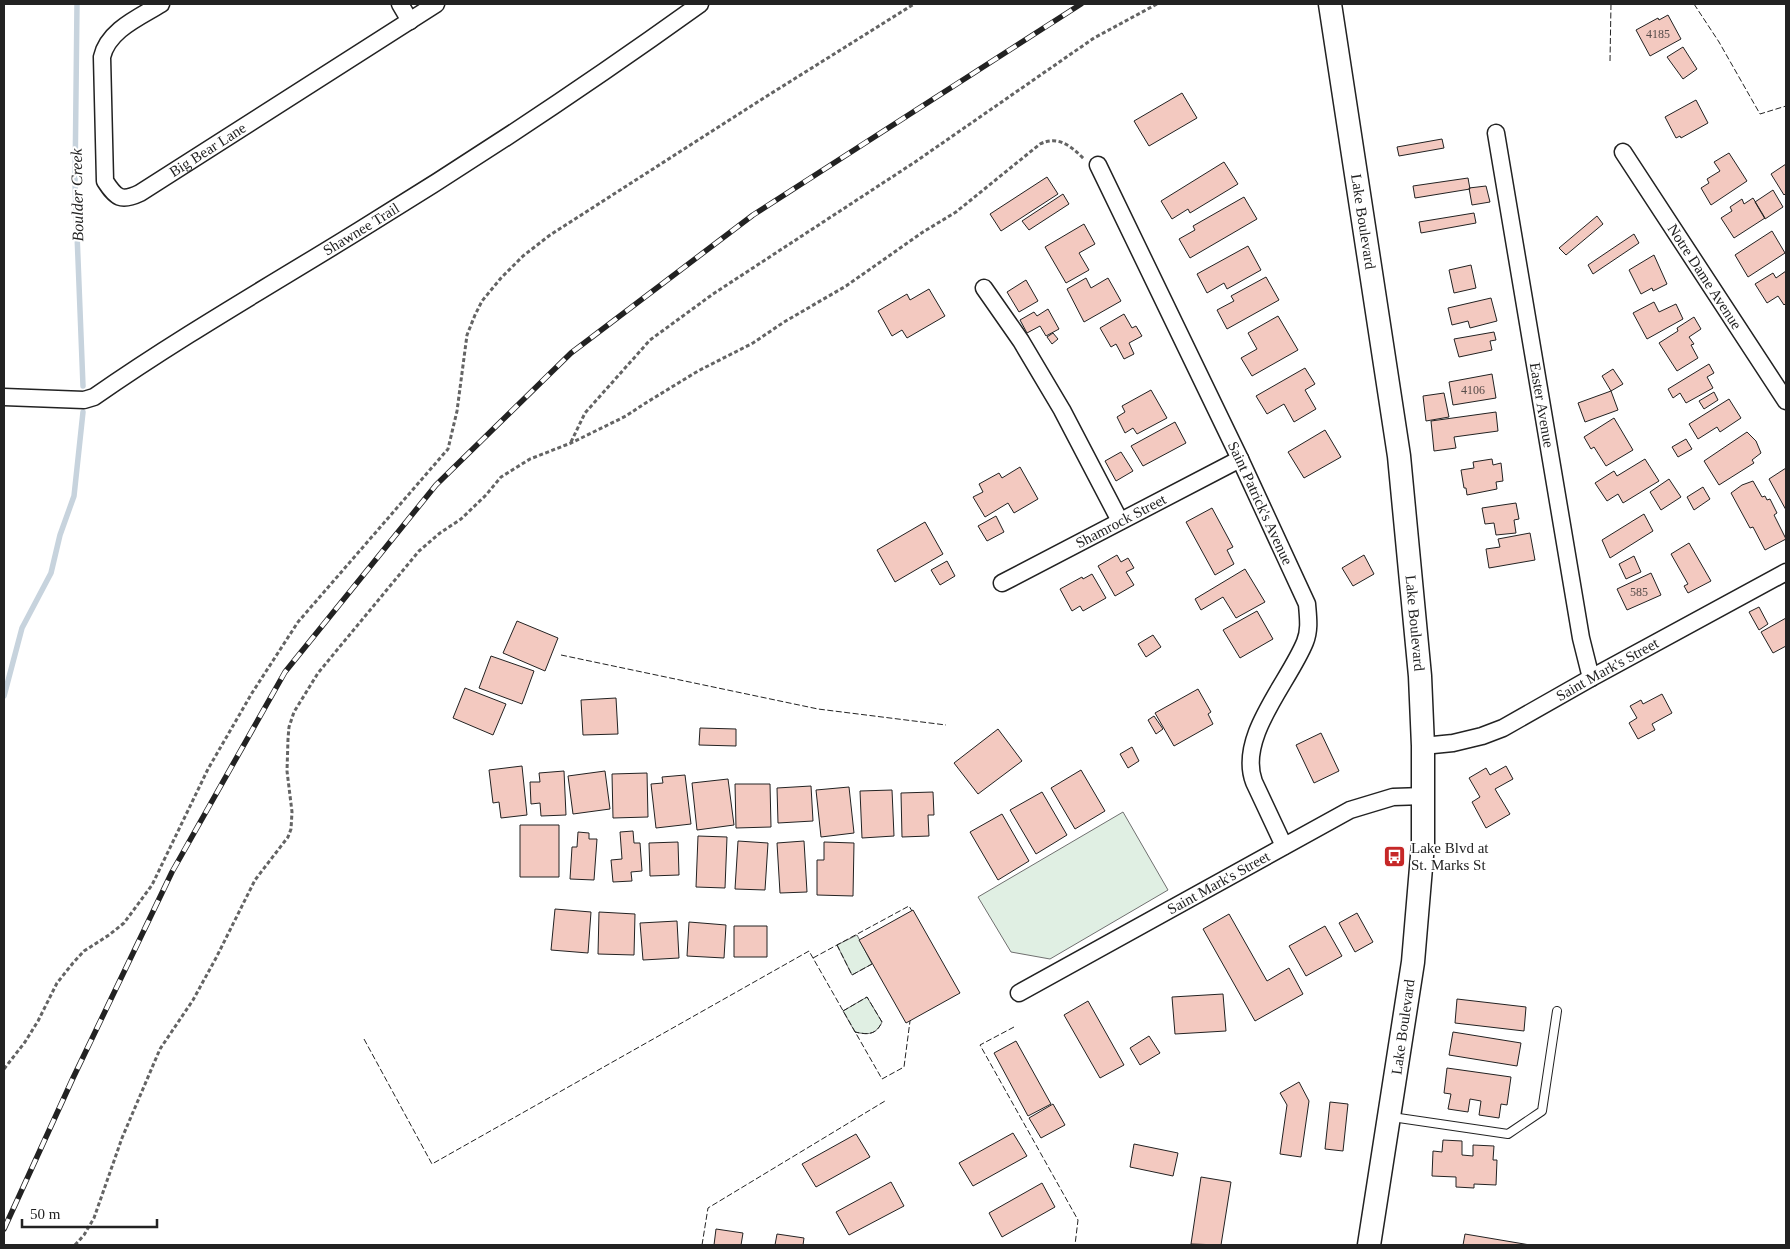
<svg xmlns="http://www.w3.org/2000/svg" width="1790" height="1249" font-family="Georgia,serif">
<rect width="100%" height="100%" fill="#fff"/>
<!-- green -->
<path fill="#e0efe3" stroke="#6f6f6f" d="M 1123,812 L 1168,890 L 1050,959 L 1011,952 L 978,897 Z
M 857,935 L 872,964 L 852,975 L 837,945 Z
M 867,997 L 882,1022 C 876,1035 868,1035 855,1032 L 843,1011 Z"/>
<g fill="none" stroke-linecap="round" stroke-linejoin="round">
<!-- stream -->
<path stroke="#c7d3dd" stroke-width="5.5" d="M 77,4 L 75,183 L 83,386
M 4,696 L 22,628 L 51,573 L 60,535 L 74,496 L 83,412"/>
</g>
<!-- building -->
<path fill="#f3c9c0" stroke="#222" d="M 1668,15 L 1681,39 L 1650,56 L 1636,30 L 1658,18 L 1659,20 Z
M 1683,47 L 1697,69 L 1683,79 L 1667,57 Z
M 1182,93 L 1197,118 L 1149,146 L 1134,121 Z
M 1696,100 L 1708,123 L 1681,138 L 1680,136 L 1676,138 L 1665,117 Z
M 1442,139 L 1444,148 L 1399,156 L 1397,147 Z
M 1729,153 L 1747,181 L 1711,205 L 1701,188 L 1709,183 L 1707,179 L 1720,171 L 1714,162 Z
M 1224,162 L 1238,184 L 1190,213 L 1188,209 L 1172,219 L 1161,201 Z
M 1786,164 L 1786,193 L 1784,195 L 1771,174 Z
M 1047,177 L 1058,194 L 1001,231 L 990,214 Z
M 1468,178 L 1470,189 L 1415,198 L 1413,186 Z
M 1486,186 L 1490,202 L 1472,205 L 1469,188 Z
M 1773,190 L 1783,207 L 1765,219 L 1755,202 Z
M 1063,194 L 1069,204 L 1029,230 L 1022,221 Z
M 1244,197 L 1257,219 L 1190,258 L 1179,239 L 1195,230 L 1193,226 Z
M 1753,198 L 1765,218 L 1734,238 L 1721,218 L 1732,211 L 1730,207 L 1742,199 L 1744,204 Z
M 1474,213 L 1476,223 L 1421,233 L 1419,222 Z
M 1597,216 L 1603,224 L 1566,255 L 1559,248 Z
M 1084,224 L 1095,244 L 1079,253 L 1089,270 L 1066,283 L 1045,247 Z
M 1772,231 L 1785,253 L 1748,277 L 1735,255 Z
M 1634,234 L 1639,243 L 1593,274 L 1588,265 Z
M 1248,246 L 1261,270 L 1227,289 L 1224,283 L 1207,293 L 1197,274 Z
M 1654,255 L 1667,284 L 1653,291 L 1652,288 L 1641,294 L 1629,270 Z
M 1471,265 L 1476,288 L 1454,293 L 1449,270 Z
M 1786,271 L 1786,303 L 1784,305 L 1778,296 L 1767,303 L 1755,284 L 1773,273 L 1776,278 Z
M 1266,277 L 1279,300 L 1227,329 L 1217,310 L 1234,301 L 1231,296 Z
M 1086,278 L 1091,288 L 1108,278 L 1121,301 L 1084,322 L 1067,289 Z
M 1026,280 L 1038,301 L 1019,312 L 1007,292 Z
M 929,289 L 945,316 L 907,338 L 902,330 L 892,336 L 878,311 L 907,294 L 910,300 Z
M 1491,298 L 1497,321 L 1470,328 L 1468,321 L 1452,325 L 1448,308 Z
M 1654,302 L 1659,312 L 1676,304 L 1683,319 L 1647,339 L 1633,313 Z
M 1048,309 L 1059,329 L 1046,336 L 1040,326 L 1027,333 L 1020,320 L 1034,312 L 1037,316 Z
M 1124,314 L 1132,328 L 1136,326 L 1142,336 L 1129,343 L 1134,354 L 1124,359 L 1116,344 L 1111,347 L 1100,328 Z
M 1278,316 L 1298,350 L 1252,376 L 1241,358 L 1257,349 L 1248,333 Z
M 1694,317 L 1701,329 L 1689,337 L 1694,344 L 1691,345 L 1698,358 L 1677,371 L 1659,343 L 1678,331 L 1677,328 Z
M 1494,332 L 1496,340 L 1490,341 L 1492,350 L 1459,357 L 1454,339 Z
M 1053,333 L 1058,339 L 1052,344 L 1047,337 Z
M 1709,364 L 1714,373 L 1707,377 L 1713,388 L 1686,403 L 1680,393 L 1673,398 L 1668,389 Z
M 1305,368 L 1315,384 L 1305,390 L 1316,409 L 1294,422 L 1284,404 L 1267,414 L 1256,396 Z
M 1613,369 L 1623,384 L 1611,391 L 1602,376 Z
M 1492,374 L 1496,398 L 1453,405 L 1449,382 Z
M 1151,390 L 1167,418 L 1137,434 L 1133,428 L 1125,433 L 1117,417 L 1125,412 L 1122,406 Z
M 1611,391 L 1618,410 L 1585,422 L 1578,403 Z
M 1714,392 L 1718,400 L 1704,409 L 1699,401 Z
M 1444,393 L 1449,417 L 1426,421 L 1423,396 Z
M 1729,399 L 1741,418 L 1720,432 L 1717,427 L 1698,439 L 1689,424 Z
M 1496,412 L 1498,431 L 1454,437 L 1456,448 L 1434,451 L 1431,421 Z
M 1614,418 L 1633,450 L 1606,466 L 1594,447 L 1591,449 L 1584,437 Z
M 1175,422 L 1186,443 L 1143,466 L 1131,446 Z
M 1325,430 L 1341,457 L 1304,478 L 1288,452 Z
M 1747,432 L 1756,441 L 1761,453 L 1752,460 L 1754,463 L 1719,485 L 1704,461 Z
M 1686,439 L 1692,449 L 1678,457 L 1672,447 Z
M 1121,452 L 1133,471 L 1116,481 L 1105,461 Z
M 1492,459 L 1493,465 L 1501,463 L 1503,481 L 1496,482 L 1497,489 L 1467,495 L 1466,488 L 1464,488 L 1461,470 L 1474,468 L 1473,462 Z
M 1645,459 L 1659,481 L 1623,503 L 1618,494 L 1607,501 L 1595,483 L 1614,471 L 1617,476 Z
M 1020,467 L 1038,499 L 1014,513 L 1008,503 L 985,517 L 973,497 L 983,492 L 979,484 L 999,473 L 1002,478 Z
M 1786,468 L 1786,510 L 1769,479 Z
M 1669,479 L 1681,497 L 1661,510 L 1650,492 Z
M 1753,481 L 1762,497 L 1765,496 L 1767,500 L 1770,499 L 1777,513 L 1774,515 L 1786,539 L 1765,550 L 1753,527 L 1750,528 L 1731,493 L 1742,485 Z
M 1703,487 L 1710,499 L 1694,510 L 1687,497 Z
M 1516,503 L 1519,519 L 1514,520 L 1516,533 L 1496,535 L 1494,523 L 1485,524 L 1482,508 Z
M 1212,508 L 1233,547 L 1227,550 L 1234,564 L 1215,575 L 1186,522 Z
M 1644,514 L 1653,531 L 1610,558 L 1602,540 Z
M 996,516 L 1004,532 L 987,541 L 978,526 Z
M 925,522 L 943,554 L 895,582 L 877,550 Z
M 1530,533 L 1535,560 L 1489,568 L 1486,549 L 1500,547 L 1498,539 Z
M 1689,543 L 1711,581 L 1688,593 L 1684,586 L 1688,584 L 1671,554 Z
M 1117,555 L 1121,562 L 1128,558 L 1134,568 L 1126,572 L 1134,585 L 1115,596 L 1098,566 Z
M 1364,555 L 1374,574 L 1353,586 L 1342,568 Z
M 1634,556 L 1641,572 L 1626,579 L 1619,564 Z
M 947,561 L 955,576 L 940,585 L 931,570 Z
M 1245,569 L 1265,602 L 1236,618 L 1223,597 L 1201,610 L 1195,599 Z
M 1651,573 L 1661,595 L 1627,610 L 1617,589 Z
M 1092,574 L 1106,598 L 1083,611 L 1080,606 L 1072,611 L 1060,589 L 1082,577 L 1083,579 Z
M 1759,607 L 1768,624 L 1759,630 L 1749,612 Z
M 1257,611 L 1273,639 L 1240,658 L 1223,630 Z
M 1786,618 L 1786,646 L 1773,653 L 1761,632 Z
M 517,621 L 558,638 L 545,671 L 503,653 Z
M 1153,635 L 1161,647 L 1146,657 L 1138,644 Z
M 491,656 L 534,671 L 522,704 L 479,688 Z
M 465,688 L 506,704 L 493,735 L 453,718 Z
M 1198,689 L 1211,712 L 1208,714 L 1213,724 L 1174,746 L 1155,713 Z
M 1662,694 L 1672,713 L 1652,724 L 1655,730 L 1638,739 L 1629,723 L 1637,718 L 1630,706 L 1641,700 L 1643,704 Z
M 616,698 L 618,734 L 583,735 L 581,700 Z
M 1154,716 L 1163,729 L 1156,734 L 1148,720 Z
M 700,728 L 736,729 L 736,746 L 699,745 Z
M 998,729 L 1022,761 L 978,794 L 954,763 Z
M 1321,733 L 1339,771 L 1314,783 L 1296,745 Z
M 1132,747 L 1139,761 L 1128,768 L 1120,754 Z
M 522,766 L 527,815 L 501,818 L 499,802 L 493,803 L 489,770 Z
M 1506,766 L 1513,779 L 1495,789 L 1510,814 L 1486,828 L 1472,802 L 1480,797 L 1469,778 L 1486,768 L 1490,775 Z
M 1081,770 L 1105,811 L 1075,829 L 1051,788 Z
M 564,771 L 566,815 L 541,816 L 540,803 L 531,804 L 530,782 L 540,782 L 539,773 Z
M 605,771 L 610,809 L 573,814 L 568,776 Z
M 647,773 L 648,817 L 613,818 L 612,774 Z
M 685,775 L 691,824 L 656,828 L 651,784 L 663,783 L 662,777 Z
M 728,779 L 734,825 L 697,830 L 692,783 Z
M 735,784 L 770,784 L 771,827 L 736,828 Z
M 811,786 L 813,821 L 778,823 L 777,788 Z
M 849,787 L 854,833 L 821,837 L 816,790 Z
M 892,790 L 894,836 L 862,838 L 860,791 Z
M 933,792 L 934,815 L 928,815 L 929,836 L 902,837 L 901,793 Z
M 1042,792 L 1067,835 L 1036,854 L 1010,810 Z
M 1002,814 L 1029,861 L 998,880 L 970,832 Z
M 520,825 L 559,825 L 559,877 L 520,877 Z
M 633,831 L 634,843 L 640,843 L 642,871 L 631,872 L 632,881 L 613,882 L 611,860 L 622,859 L 620,832 Z
M 578,832 L 589,833 L 589,839 L 597,839 L 594,880 L 570,879 L 572,847 L 577,847 Z
M 698,836 L 727,837 L 725,888 L 696,887 Z
M 738,841 L 768,843 L 765,890 L 735,889 Z
M 804,841 L 807,892 L 780,893 L 777,843 Z
M 678,842 L 679,875 L 650,876 L 649,843 Z
M 824,842 L 854,843 L 853,896 L 817,895 L 817,860 L 824,860 Z
M 555,909 L 591,912 L 588,953 L 551,950 Z
M 913,910 L 960,993 L 906,1023 L 859,940 Z
M 599,912 L 635,914 L 634,955 L 598,954 Z
M 1357,913 L 1373,942 L 1355,952 L 1339,923 Z
M 1229,914 L 1267,981 L 1289,968 L 1303,994 L 1255,1021 L 1203,929 Z
M 677,921 L 679,958 L 643,960 L 640,923 Z
M 689,922 L 726,925 L 724,958 L 687,956 Z
M 734,926 L 767,926 L 767,957 L 734,957 Z
M 1325,926 L 1342,956 L 1306,976 L 1289,946 Z
M 1223,994 L 1226,1031 L 1175,1034 L 1172,997 Z
M 1457,999 L 1526,1007 L 1524,1031 L 1455,1023 Z
M 1088,1001 L 1124,1065 L 1100,1078 L 1064,1015 Z
M 1453,1032 L 1521,1043 L 1517,1066 L 1449,1055 Z
M 1149,1036 L 1160,1053 L 1140,1065 L 1130,1048 Z
M 1016,1041 L 1051,1104 L 1028,1116 L 994,1053 Z
M 1447,1068 L 1511,1077 L 1507,1105 L 1501,1104 L 1499,1118 L 1479,1115 L 1481,1101 L 1470,1099 L 1468,1112 L 1448,1109 L 1451,1094 L 1444,1093 Z
M 1299,1082 L 1309,1101 L 1301,1157 L 1280,1154 L 1287,1105 L 1280,1093 Z
M 1330,1102 L 1348,1104 L 1343,1151 L 1325,1149 Z
M 1053,1104 L 1065,1125 L 1041,1138 L 1029,1118 Z
M 1013,1133 L 1027,1156 L 973,1186 L 959,1163 Z
M 856,1134 L 870,1157 L 816,1187 L 802,1164 Z
M 1443,1140 L 1462,1141 L 1462,1155 L 1473,1156 L 1473,1145 L 1494,1146 L 1493,1160 L 1497,1160 L 1496,1185 L 1474,1184 L 1474,1188 L 1456,1187 L 1456,1177 L 1432,1176 L 1433,1151 L 1442,1152 Z
M 1134,1144 L 1178,1153 L 1173,1176 L 1130,1167 Z
M 1201,1177 L 1231,1182 L 1221,1245 L 1191,1244 Z
M 891,1182 L 904,1206 L 849,1235 L 836,1212 Z
M 1042,1183 L 1055,1207 L 1002,1237 L 989,1213 Z
M 716,1229 L 743,1233 L 741,1245 L 714,1245 Z
M 777,1234 L 804,1238 L 803,1245 L 775,1245 Z
M 1465,1234 L 1530,1245 L 1463,1245 Z"/>
<g fill="none" stroke-linecap="round" stroke-linejoin="round">
<defs>
<path id="lane" d="M 1392,1117 L 1508,1134 L 1542,1111 L 1557,1011"/>
<g id="street">
<path id="s1" d="M 161,4 C 140,17 108,30 102,57 L 105,181 C 116,198 121,202 140,193 L 436,4"/>
<path d="M 400,4 L 410,21"/>
<path id="s2" d="M 1496,133 L 1581,638 L 1591,678"/>
<path id="s3" d="M 1623,152 L 1786,401"/>
<path id="s4" d="M 1098,165 L 1240,459 L 1307,604 C 1308,617 1310,630 1305,642 C 1289,682 1237,737 1254,782 L 1284,846"/>
<path d="M 984,288 L 1021,341 L 1062,410 L 1120,521"/>
<path id="s5" d="M 4,397 L 84,400 L 94,397 C 180,337 271,285 360,230 C 476,159 590,83 700,4"/>
<path id="s6" d="M 1002,583 L 1240,459"/>
<path id="s7" d="M 1423,746 L 1453,743 L 1482,736 L 1503,728 L 1591,678 L 1786,572"/>
<path id="s8" d="M 1019,993 L 1350,810 L 1393,797 L 1424,796"/>
</g>
<g id="secondary">
<path id="s9" d="M 1330,4 L 1399,456 L 1420,676 L 1423,746 L 1423,844 L 1413,962 L 1369,1245"/>
</g>
</defs>
<!-- lane casing -->
<use href="#lane" stroke="#222" stroke-width="10"/>
<!-- street casing -->
<use href="#street" stroke="#222" stroke-width="19"/>
<!-- secondary casing -->
<use href="#secondary" stroke="#222" stroke-width="25"/>
<!-- path -->
<path stroke="#646464" stroke-width="3" stroke-dasharray="4 2.5" stroke-linecap="butt" d="M 571,442 L 585,413 L 650,340 L 713,294 L 915,162 L 1094,38 L 1157,4
M 4,1069 L 25,1042 L 38,1021 L 57,983 L 73,963 L 84,951 L 109,935 L 124,923 L 152,885 L 208,769 L 252,693 L 298,622 L 448,449 L 457,411 L 467,335 L 475,315 L 482,301 L 501,278 L 523,256 L 550,235 L 759,101 L 914,4
M 75,1245 L 84,1235 L 94,1218 L 122,1138 L 160,1049 L 193,1000 L 216,958 L 255,880 L 288,837 L 291,829 L 292,812 L 287,771 L 288,739 L 289,727 L 294,712 L 318,673 L 419,551 L 440,533 L 461,519 L 486,495 L 501,477 L 530,459 L 571,443 L 626,416 L 644,404 L 698,371 L 753,343 L 784,322 L 846,286 L 923,232 L 956,212 L 1040,144 C 1058,135 1071,146 1084,159"/>
<!-- lane -->
<use href="#lane" stroke="#fff" stroke-width="8"/>
<!-- street -->
<use href="#street" stroke="#fff" stroke-width="16"/>
<!-- secondary -->
<use href="#secondary" stroke="#fff" stroke-width="22"/>
<defs>
<path id="rail" d="M 4,1229 L 73,1078 L 172,872 L 285,672 L 436,485 L 571,353 L 753,215 L 1081,4"/>
</defs>
<!-- rail casing -->
<use href="#rail" stroke="#222" stroke-width="5.5"/>
<!-- rail -->
<use href="#rail" stroke="#fff" stroke-width="4" stroke-dasharray="11" stroke-linecap="butt"/>
<!-- fence -->
<path stroke="#222" stroke-width="1" stroke-dasharray="6 2.5" stroke-linecap="butt" d="M 1694,4 L 1719,42 L 1760,114 L 1786,106
M 1610,61 L 1611,4
M 561,655 L 818,709 L 946,725
M 837,945 L 852,975 L 872,964
M 813,958 L 909,906 L 912,911
M 843,1011 L 867,997 L 882,1022 C 876,1035 868,1035 855,1032
M 1014,1027 L 980,1045 L 1078,1220 L 1075,1245
M 364,1039 L 432,1164 L 809,951 L 882,1079 L 904,1067 L 910,1021
M 702,1245 L 708,1208 L 885,1101"/>
</g>
<!-- icons -->
<defs>
<symbol id="bus-square" viewBox="-11 -11 22 22"><rect x="-9" y="-9" width="18" height="18" rx="4" fill="#c62828" stroke="#fff"/><path d="M-5-6H5V4H4V6H2V4H-2V6H-4V4H-5ZM-3.5-4V0h7V-4ZM-3.5 1.2v1.5H-2V1.2ZM2 1.2v1.5H3.5V1.2Z" fill="#fff"/></symbol>
</defs>
<g fill-rule="evenodd">
<use href="#bus-square" x="1382" y="844" width="25" height="25"/>
</g>
<g text-anchor="middle" dominant-baseline="central" stroke-width="4" stroke-linejoin="round" paint-order="stroke">
<!-- number labels -->
<g font-size="12" fill="#564c4a">
<text x="1658" y="34">4185</text>
<text x="1473" y="390">4106</text>
<text x="1639" y="592">585</text>
</g>
<!-- street labels -->
<g font-size="15" fill="#222" stroke="#fff">
<text stroke="none"><textPath href="#s1" startOffset="329">Big Bear Lane</textPath></text>
<text stroke="none"><textPath href="#s9" startOffset="220">Lake Boulevard</textPath></text>
<text stroke="none"><textPath href="#s5" startOffset="406">Shawnee Trail</textPath></text>
<text stroke="none"><textPath href="#s3" startOffset="149">Notre Dame Avenue</textPath></text>
<text stroke="none"><textPath href="#s2" startOffset="276">Easter Avenue</textPath></text>
<text stroke="none"><textPath href="#s4" startOffset="375">Saint Patrick's Avenue</textPath></text>
<text stroke="none"><textPath href="#s6" startOffset="134">Shamrock Street</textPath></text>
<text stroke="none"><textPath href="#s9" startOffset="625">Lake Boulevard</textPath></text>
<text stroke="none"><textPath href="#s7" startOffset="202">Saint Mark's Street</textPath></text>
<text stroke="none"><textPath href="#s8" startOffset="228">Saint Mark's Street</textPath></text>
<text transform="translate(1403 1027) rotate(-82)">Lake Boulevard</text>
</g>
<!-- poi labels -->
<g font-size="15" fill="#222" stroke="#fff" text-anchor="start">
<text x="1411" y="848">Lake Blvd at<tspan x="1411" dy="17">St. Marks St</tspan></text>
</g>
<!-- water labels -->
<g font-size="16" font-style="italic" fill="#222" stroke="#fff">
<text transform="translate(77 195) rotate(-91)">Boulder Creek</text>
</g>
</g>
<!-- border -->
<rect width="1790" height="1249" fill="none" stroke="#222222" stroke-width="10"/>
<!-- scale -->
<path d="M22 1219v8h135v-8" fill="none" stroke="#222222" stroke-width="2.5"/>
<text x="30" y="1219" font-size="15" fill="#222222" stroke="#ffffff" stroke-width="4" paint-order="stroke">50 m</text>
</svg>
